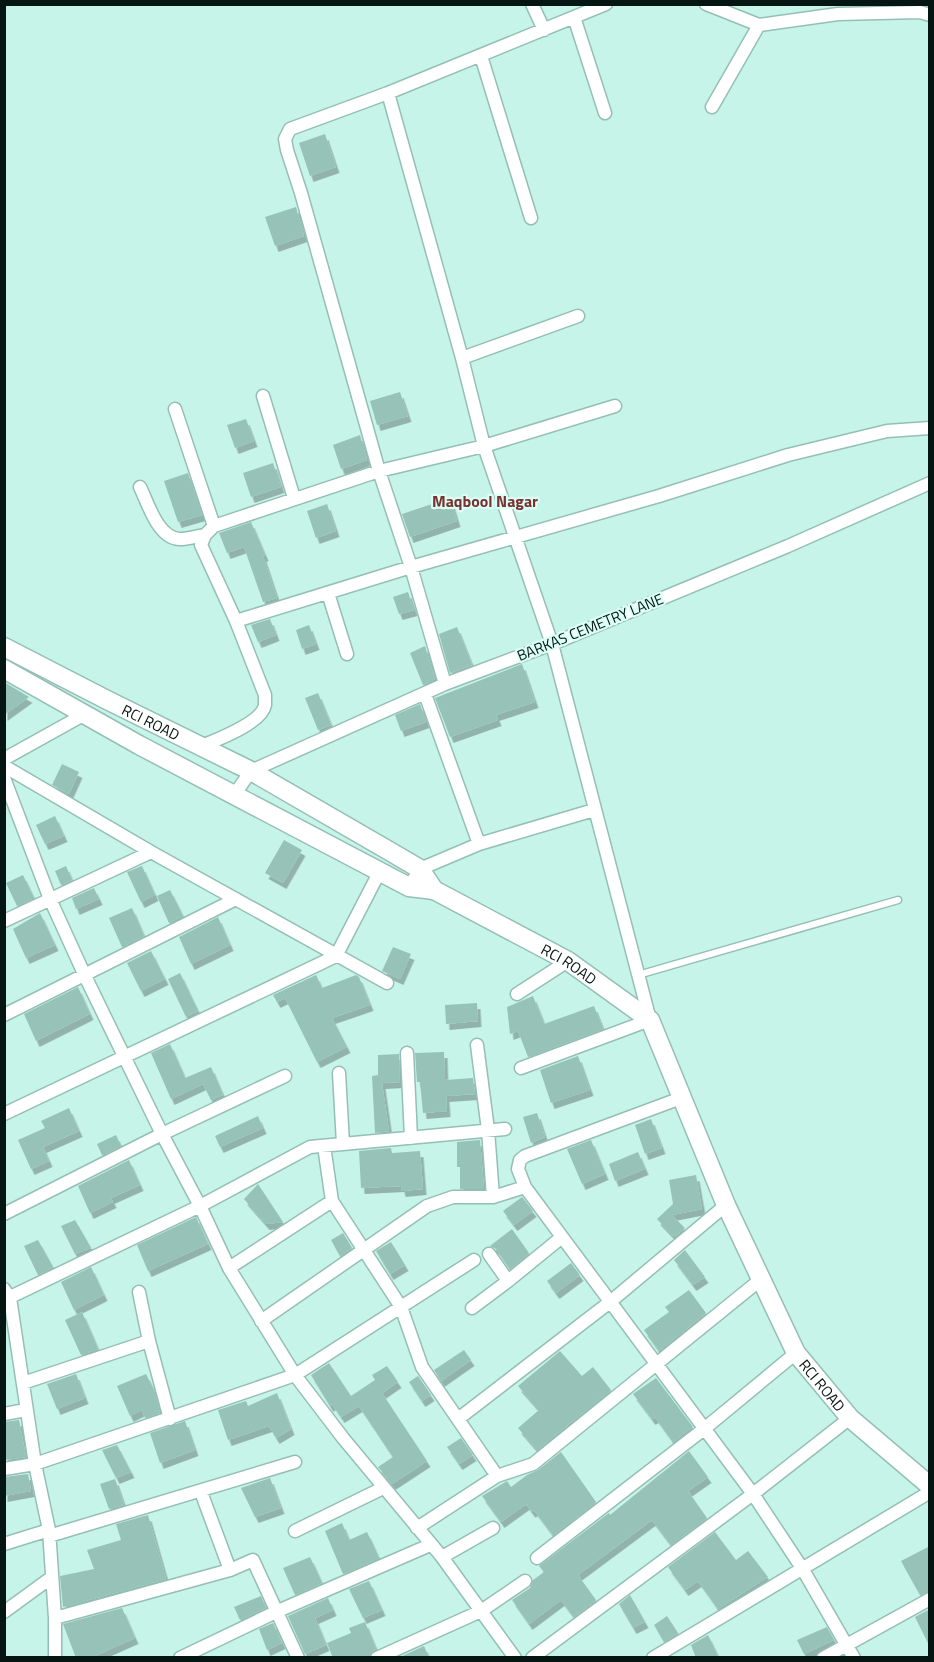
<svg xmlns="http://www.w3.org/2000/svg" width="934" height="1662" font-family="'Titillium Web',sans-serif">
<defs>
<filter id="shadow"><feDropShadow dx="3.5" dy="6" stdDeviation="0" flood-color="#0004"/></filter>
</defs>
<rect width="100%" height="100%" fill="#c7f4e9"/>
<!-- building -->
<path fill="#97c2b8" filter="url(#shadow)" d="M 325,134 L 336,167 L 310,176 L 299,143 Z
M 296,207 L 304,236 L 275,246 L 265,217 Z
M 400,392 L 408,416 L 377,425 L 370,401 Z
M 246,419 L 254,441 L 235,448 L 227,425 Z
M 360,435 L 367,460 L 341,469 L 333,445 Z
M 273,463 L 281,487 L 251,497 L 243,473 Z
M 188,473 L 202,515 L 178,522 L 164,481 Z
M 450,498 L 457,521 L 410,537 L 402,514 Z
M 327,504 L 336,531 L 316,538 L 307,511 Z
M 251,522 L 265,555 L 263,556 L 277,598 L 263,602 L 244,547 L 227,553 L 219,533 Z
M 408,592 L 414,610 L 399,614 L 393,597 Z
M 270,619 L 276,635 L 258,642 L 251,625 Z
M 309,625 L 316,644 L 302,649 L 296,630 Z
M 457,627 L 472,665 L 450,673 L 439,634 Z
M 425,646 L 435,679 L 423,685 L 410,653 Z
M 522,664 L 535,702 L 496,715 L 498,720 L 450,737 L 435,698 Z
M 4,682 L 29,697 L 4,715 Z
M 318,693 L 331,725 L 318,730 L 305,698 Z
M 420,704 L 426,722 L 401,731 L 395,715 Z
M 62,764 L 79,772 L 69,794 L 52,785 Z
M 55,816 L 64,836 L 45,844 L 36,825 Z
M 284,840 L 302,850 L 283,883 L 265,873 Z
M 66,866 L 72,880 L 61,885 L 55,871 Z
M 142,866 L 155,895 L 141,902 L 127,872 Z
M 23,875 L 34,898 L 17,906 L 6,883 Z
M 94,888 L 99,899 L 76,909 L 72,898 Z
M 170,890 L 183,916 L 169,923 L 157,896 Z
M 132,908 L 144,936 L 122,947 L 109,918 Z
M 40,913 L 55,945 L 26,958 L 13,929 Z
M 218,917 L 230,945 L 191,964 L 179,937 Z
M 393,947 L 411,954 L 400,979 L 382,971 Z
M 151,951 L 165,979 L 141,991 L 127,963 Z
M 180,973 L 198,1011 L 186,1017 L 168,979 Z
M 316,975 L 322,988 L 356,975 L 359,977 L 370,1005 L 332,1018 L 347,1047 L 317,1062 L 285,998 L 277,1002 L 273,995 Z
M 78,987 L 90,1014 L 36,1041 L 24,1014 Z
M 533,996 L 544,1024 L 594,1006 L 603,1029 L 528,1057 L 518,1031 L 510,1034 L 507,1007 Z
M 477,1003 L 478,1021 L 446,1024 L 445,1005 Z
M 170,1044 L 185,1078 L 211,1067 L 223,1095 L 211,1100 L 203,1084 L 171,1099 L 151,1053 Z
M 444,1052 L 445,1080 L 473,1078 L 475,1094 L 446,1096 L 447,1111 L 423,1113 L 420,1082 L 417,1082 L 415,1053 Z
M 399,1054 L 400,1082 L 382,1083 L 389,1131 L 375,1133 L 372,1076 L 378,1075 L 378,1055 Z
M 578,1056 L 590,1090 L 551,1103 L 540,1070 Z
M 69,1108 L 79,1131 L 43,1147 L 49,1161 L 31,1169 L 18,1140 L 45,1128 L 41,1121 Z
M 537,1113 L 545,1137 L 531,1143 L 523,1117 Z
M 258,1116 L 263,1128 L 220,1147 L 215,1136 Z
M 651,1119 L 662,1148 L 645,1154 L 635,1125 Z
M 116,1135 L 121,1146 L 102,1155 L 97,1144 Z
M 480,1140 L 484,1189 L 460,1189 L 460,1167 L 457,1167 L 457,1142 Z
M 591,1140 L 605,1174 L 582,1184 L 567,1149 Z
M 391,1148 L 392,1153 L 420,1151 L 423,1189 L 402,1191 L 401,1186 L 361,1188 L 359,1151 Z
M 638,1152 L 645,1169 L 615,1181 L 609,1164 Z
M 129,1160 L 140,1185 L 111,1198 L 113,1202 L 90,1213 L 78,1186 Z
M 696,1175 L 702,1209 L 672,1215 L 685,1228 L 674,1237 L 657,1219 L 673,1204 L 669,1180 Z
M 258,1184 L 283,1222 L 266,1224 L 244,1199 Z
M 522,1197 L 533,1211 L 514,1225 L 503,1211 Z
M 196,1217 L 208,1244 L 148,1271 L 137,1245 Z
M 75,1220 L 91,1248 L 75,1254 L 61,1226 Z
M 512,1229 L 529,1253 L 510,1269 L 496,1249 L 490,1246 Z
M 343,1233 L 352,1248 L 340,1256 L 331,1240 Z
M 38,1240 L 53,1267 L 38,1275 L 24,1246 Z
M 391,1242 L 405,1265 L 390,1274 L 376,1251 Z
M 685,1250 L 705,1277 L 693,1285 L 674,1260 Z
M 571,1263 L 580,1275 L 556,1293 L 547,1281 Z
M 91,1267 L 104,1295 L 74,1310 L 61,1282 Z
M 689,1290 L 706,1313 L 659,1351 L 644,1330 L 669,1312 L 665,1307 Z
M 82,1312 L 98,1349 L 81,1355 L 65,1320 Z
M 464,1350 L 471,1360 L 441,1381 L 434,1370 Z
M 560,1351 L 582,1376 L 593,1367 L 611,1390 L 537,1450 L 518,1428 L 539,1410 L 518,1386 Z
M 329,1363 L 351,1396 L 375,1380 L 372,1375 L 387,1366 L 398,1382 L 382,1393 L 427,1461 L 392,1484 L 378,1467 L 393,1457 L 359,1406 L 341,1417 L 332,1404 L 330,1406 L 311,1375 Z
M 76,1374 L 85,1398 L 57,1409 L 47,1384 Z
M 146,1374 L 154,1390 L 160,1413 L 145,1418 L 142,1410 L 130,1416 L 117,1386 Z
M 418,1376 L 431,1395 L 422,1401 L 409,1382 Z
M 656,1378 L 693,1427 L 673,1442 L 655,1417 L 652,1419 L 633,1394 Z
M 277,1393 L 291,1429 L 276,1438 L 269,1426 L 228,1440 L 218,1410 L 246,1401 L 248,1406 Z
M 19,1420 L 26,1457 L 5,1460 L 4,1422 Z
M 185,1421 L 195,1450 L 160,1463 L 150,1433 Z
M 461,1438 L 473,1455 L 459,1464 L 447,1447 Z
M 117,1445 L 131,1472 L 116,1478 L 102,1450 Z
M 689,1451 L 708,1477 L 688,1491 L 707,1518 L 671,1545 L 652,1520 L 578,1575 L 596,1600 L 574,1617 L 561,1600 L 529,1624 L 512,1600 L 530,1588 L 533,1580 L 544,1572 L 539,1566 L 609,1513 L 610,1515 Z
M 561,1452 L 596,1502 L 553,1535 L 534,1510 L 532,1512 L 526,1504 L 501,1522 L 482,1496 L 507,1481 L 511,1487 L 527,1475 L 538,1470 Z
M 28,1474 L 31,1491 L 4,1496 L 4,1477 Z
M 270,1478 L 281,1508 L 255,1517 L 241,1488 Z
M 115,1479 L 124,1505 L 109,1509 L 100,1484 Z
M 148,1515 L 166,1579 L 63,1607 L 60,1576 L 94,1569 L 87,1550 L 121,1540 L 116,1524 Z
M 342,1523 L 349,1540 L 367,1532 L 379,1558 L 343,1574 L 325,1531 Z
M 715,1532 L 736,1560 L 748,1551 L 768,1577 L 718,1609 L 698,1581 L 685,1590 L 668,1567 Z
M 930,1546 L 930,1591 L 920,1595 L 901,1561 Z
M 310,1557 L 322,1583 L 295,1595 L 283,1568 Z
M 369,1581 L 382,1610 L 363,1618 L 349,1589 Z
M 630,1595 L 645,1622 L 633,1628 L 619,1604 Z
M 261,1596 L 266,1608 L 240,1620 L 234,1607 Z
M 328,1598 L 333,1610 L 315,1618 L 326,1645 L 305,1654 L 288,1616 Z
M 122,1608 L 135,1638 L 90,1658 L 76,1658 L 63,1624 Z
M 930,1609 L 930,1647 L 915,1617 Z
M 667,1616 L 678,1633 L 664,1642 L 654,1625 Z
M 365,1622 L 376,1649 L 371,1653 L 369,1658 L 333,1658 L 327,1643 L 351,1633 L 349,1628 Z
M 273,1623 L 282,1643 L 267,1650 L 259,1629 Z
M 827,1627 L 834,1640 L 804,1654 L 797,1640 Z
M 708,1635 L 719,1658 L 696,1658 L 691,1645 Z
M 424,1646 L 429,1658 L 398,1658 Z"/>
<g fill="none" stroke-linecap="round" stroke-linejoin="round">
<defs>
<path id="lane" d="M 638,975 L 898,900"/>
<path id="street" d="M 532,4 L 544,30
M 706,4 L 759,25 L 838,14 L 920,12 L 930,15
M 574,17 L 605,113
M 481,56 L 531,218
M 388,93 L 290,129 L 285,139 L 287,150 L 301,193 L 379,471 L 411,567 L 445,684
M 712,107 L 759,25
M 462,358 L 578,316
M 263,396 L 294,498
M 175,409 L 214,526
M 140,487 C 148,503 158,539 180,539 C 188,539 197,536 205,535
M 328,593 L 347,654
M 236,621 L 411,567 L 659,496 L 788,455 L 887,431 L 930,428
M 425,694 L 479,844
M 202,746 C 218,739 262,723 265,705 C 265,704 265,696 265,695 L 236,621 L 201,545 L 205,535 L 214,526 L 379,471 L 484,446 L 615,406
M 4,759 L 85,714
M 4,766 L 151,852 L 387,983
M 4,778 L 50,899 L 85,976 L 162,1134 L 200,1206 L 229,1268 L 295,1375 L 343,1438 L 442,1557 L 515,1658
M 234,795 L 251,771 L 445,684 L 552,644 L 788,546 L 930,483
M 409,887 L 420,869 L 479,844 L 594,810
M 4,921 L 151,852
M 517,994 L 568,961
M 4,1015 L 236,899
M 477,1045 L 488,1130 L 493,1197
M 407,1053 L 411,1138
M 521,1068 L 650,1020 L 552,644 L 484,446 L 462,358 L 388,93 L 606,4
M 339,1073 L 343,1144
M 4,1114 L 336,956 L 380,871
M 525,1187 L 753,1494 L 802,1568 L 854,1658
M 332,1201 L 401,1307 L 422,1367 L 497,1476
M 4,1214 L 162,1134 L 285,1076
M 489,1254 L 508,1281
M 229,1268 L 332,1201 L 324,1146
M 4,1289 L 10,1298 L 35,1464 L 49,1530 L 55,1618 L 55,1658
M 4,1300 L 200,1206 L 310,1147 L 505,1129
M 472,1308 L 508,1281 L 562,1237
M 261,1321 L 427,1206 L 453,1197 L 493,1197 L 525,1187 L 518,1169 L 520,1160 L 525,1156 L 681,1098
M 149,1341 L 170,1419
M 23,1383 L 149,1341 L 139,1292
M 4,1414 L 26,1410
M 458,1419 L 610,1302 L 726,1205
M 4,1469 L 35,1464 L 295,1375 L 474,1260
M 201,1492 L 230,1570
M 417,1528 L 497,1476 L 533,1464 L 760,1280
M 295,1531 L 383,1488
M 49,1536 L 295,1462
M 4,1544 L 49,1530
M 442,1557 L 493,1528
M 537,1558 L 704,1429 L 796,1353
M 4,1612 L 52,1577
M 55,1618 L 230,1570 L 253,1560 L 298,1658
M 180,1658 L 278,1611 L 430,1545
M 377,1658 L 481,1611 L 525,1581
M 532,1658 L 753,1494 L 850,1418
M 653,1658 L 930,1492
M 823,1658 L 930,1599"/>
<g id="secondary">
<path id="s1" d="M 4,647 L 107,700 L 251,771 L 391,852 L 420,869 L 434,890 L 568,961 L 650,1020 L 726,1205 L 796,1353 L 850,1418 L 930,1486"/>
<path d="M 4,669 L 139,745 L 409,887 L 434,890"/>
</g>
</defs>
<!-- lane casing -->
<use href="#lane" stroke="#94bfb5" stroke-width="9"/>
<!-- street casing -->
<use href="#street" stroke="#94bfb5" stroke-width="15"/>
<!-- secondary casing -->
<use href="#secondary" stroke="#94bfb5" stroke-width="21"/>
<!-- lane -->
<use href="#lane" stroke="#fff" stroke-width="6"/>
<!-- street -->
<use href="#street" stroke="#fff" stroke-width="12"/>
<!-- secondary -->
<use href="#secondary" stroke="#fff" stroke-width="18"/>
</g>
<g text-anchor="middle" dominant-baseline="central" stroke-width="4.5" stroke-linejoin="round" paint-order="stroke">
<!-- street labels -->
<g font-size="15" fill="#051512" stroke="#dbfff6">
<text transform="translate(590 627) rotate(-22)">BARKAS CEMETRY LANE</text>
<text stroke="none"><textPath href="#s1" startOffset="165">RCI ROAD</textPath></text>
<text stroke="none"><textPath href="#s1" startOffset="651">RCI ROAD</textPath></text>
<text stroke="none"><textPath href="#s1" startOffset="1155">RCI ROAD</textPath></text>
</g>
<!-- neighbourhood labels -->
<g font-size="16" font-weight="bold" fill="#793230" stroke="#dbfff6">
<text x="485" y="501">Maqbool Nagar</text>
</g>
</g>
<!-- border -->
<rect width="934" height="1662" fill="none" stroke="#051512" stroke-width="12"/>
</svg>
